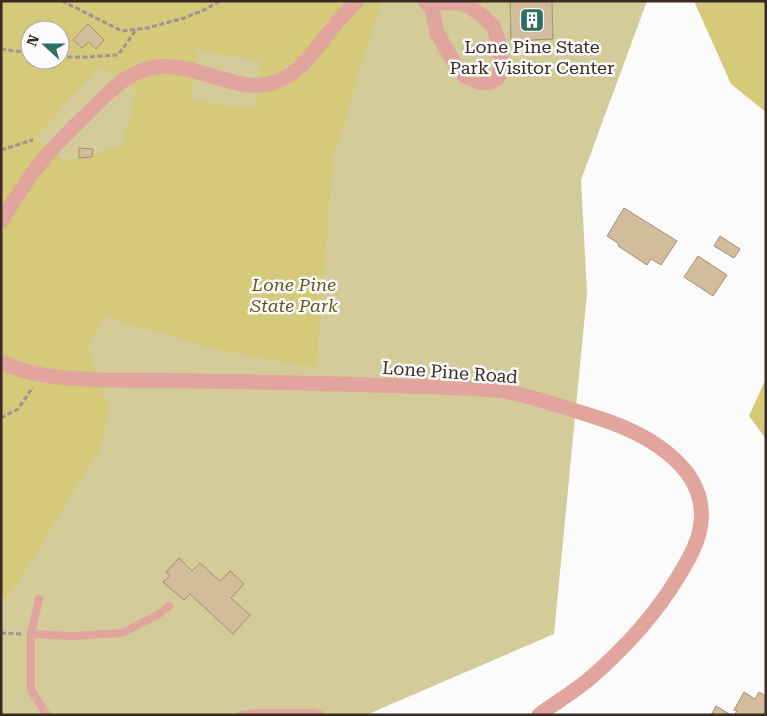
<svg xmlns="http://www.w3.org/2000/svg" width="767" height="716" font-family="'Roboto Serif',serif">
<rect width="100%" height="100%" fill="#fbfbfb"/>
<!-- green -->
<path fill="#d4cc98" fill-rule="evenodd" d="M 1,1 L 647,1 L 581,180 L 587,293 L 554,634 L 366,715 L 1,715 ZM 30,30 L 60,30 L 60,60 L 30,60 Z"/>
<!-- forest -->
<path fill="#d5c97a" fill-rule="evenodd" d="M 1,1 L 381,1 L 333,158 L 316,368 L 219,350 L 105,317 L 87,347 L 109,407 L 100,449 L 8,598 L 1,597 ZM 30,30 L 60,30 L 60,60 L 30,60 ZM 198,49 L 260,61 L 254,110 L 191,100 ZM 98,66 L 137,90 L 122,146 L 65,161 L 36,138 Z
M 694,1 L 766,1 L 766,112 L 731,84 Z
M 766,378 L 766,439 L 749,416 Z"/>
<!-- building -->
<path fill="#d2bc9c" stroke="#a48f70" d="M 510,1 L 552,1 L 553,39 L 511,41 Z
M 88,24 L 104,40 L 96,49 L 89,42 L 82,48 L 73,40 Z
M 79,148 L 93,149 L 92,157 L 79,158 Z
M 624,208 L 677,241 L 661,265 L 651,259 L 647,265 L 618,246 L 619,244 L 607,236 Z
M 720,236 L 740,249 L 734,258 L 714,246 Z
M 698,256 L 727,275 L 713,296 L 684,277 Z
M 179,558 L 192,571 L 200,563 L 220,581 L 230,571 L 244,584 L 231,598 L 250,615 L 233,634 L 190,594 L 184,600 L 163,582 L 170,575 L 166,572 Z
M 744,692 L 755,699 L 759,692 L 766,696 L 766,710 L 763,715 L 734,715 L 737,711 L 734,710 Z
M 716,706 L 731,715 L 711,715 Z"/>
<g fill="none" stroke-linecap="round" stroke-linejoin="round">
<!-- path -->
<path stroke="#9c9591" stroke-width="3" stroke-dasharray="5 2.5" stroke-linecap="butt" d="M 62,1 L 122,31 L 147,28 L 184,18 L 206,9 L 219,1
M 1,49 L 30,53
M 60,57 L 86,57 L 118,55 L 136,30
M 1,150 L 33,140
M 1,418 L 18,409 L 33,387
M 1,633 L 21,634"/>
<!-- lane -->
<path stroke="#e1a59e" stroke-width="8" d="M 39,599 L 31,634 L 31,690 L 47,715
M 31,634 L 72,636 L 122,633 L 159,614 L 169,606
M 241,715 L 256,713 L 315,713 L 321,715"/>
<!-- street -->
<path stroke="#e1a59e" stroke-width="15" d="M 425,1 L 432,8 L 437,33 L 455,64 L 465,76 L 480,83 L 492,82 L 498,78 L 501,67 L 501,48 L 493,26 L 484,17 L 467,5 L 459,3 L 444,3 L 438,1
M 1,221 C 15,199 29,176 46,156 C 61,139 78,123 94,107 C 108,93 122,78 141,71 C 155,65 172,66 186,69 C 215,74 248,94 278,81 C 304,71 317,46 334,26 C 341,18 349,9 357,1
M 1,362 C 33,378 69,378 104,380 C 182,380 260,382 338,384 C 372,385 405,386 439,387 C 460,388 482,388 503,391 C 511,392 518,394 526,396 C 548,402 570,409 592,416 C 639,430 707,463 701,522 C 699,543 688,560 678,577 C 654,617 623,650 588,680 C 572,693 555,703 539,715"/>
</g>
<!-- icons -->
<defs>
<symbol id="building-square" viewBox="-11 -11 22 22"><rect x="-9" y="-9" width="18" height="18" rx="4" fill="#2d6f60" stroke="#fbfbfb"/><path d="M-4-6H4V6H1V3H-1V6H-4ZM-2.5-4.3h1.7v1.8h-1.7ZM.8-4.3h1.7v1.8H.8ZM-2.5-1h1.7V.8h-1.7ZM.8-1h1.7V.8H.8Z" fill="#fff"/></symbol>
</defs>
<g fill-rule="evenodd">
<use href="#building-square" x="518" y="6" width="28" height="28"/>
</g>
<g text-anchor="middle" dominant-baseline="central" stroke-width="5" stroke-linejoin="round" paint-order="stroke">
<!-- poi labels -->
<g font-size="18" fill="#392b23" stroke="#fbfbfb">
<text x="532" y="46">Lone Pine State<tspan x="532" dy="21">Park Visitor Center</tspan></text>
</g>
<!-- park labels -->
<g font-size="18" font-style="italic" fill="#61591e" stroke="#fbfbfb">
<text x="294" y="284">Lone Pine<tspan x="294" dy="21">State Park</tspan></text>
</g>
<!-- street labels -->
<g font-size="18" fill="#392b23" stroke="#fbfbfb">
<text transform="translate(450 372) rotate(4)">Lone Pine Road</text>
</g>
</g>
<!-- border -->
<rect width="767" height="716" fill="none" stroke="#392b23" stroke-width="5"/>
<!-- north arrow -->
<g transform="translate(45 45) rotate(291)"><circle r="24" fill="#fbfbfb" stroke="#ada8a5"/>
<path d="M0-4L9 19L0 12L-9 19Z" fill="#2d6f60"/>
<text y="-8" font-size="14" font-weight="bold" text-anchor="middle" fill="#392b23">N</text>
</g>
</svg>
